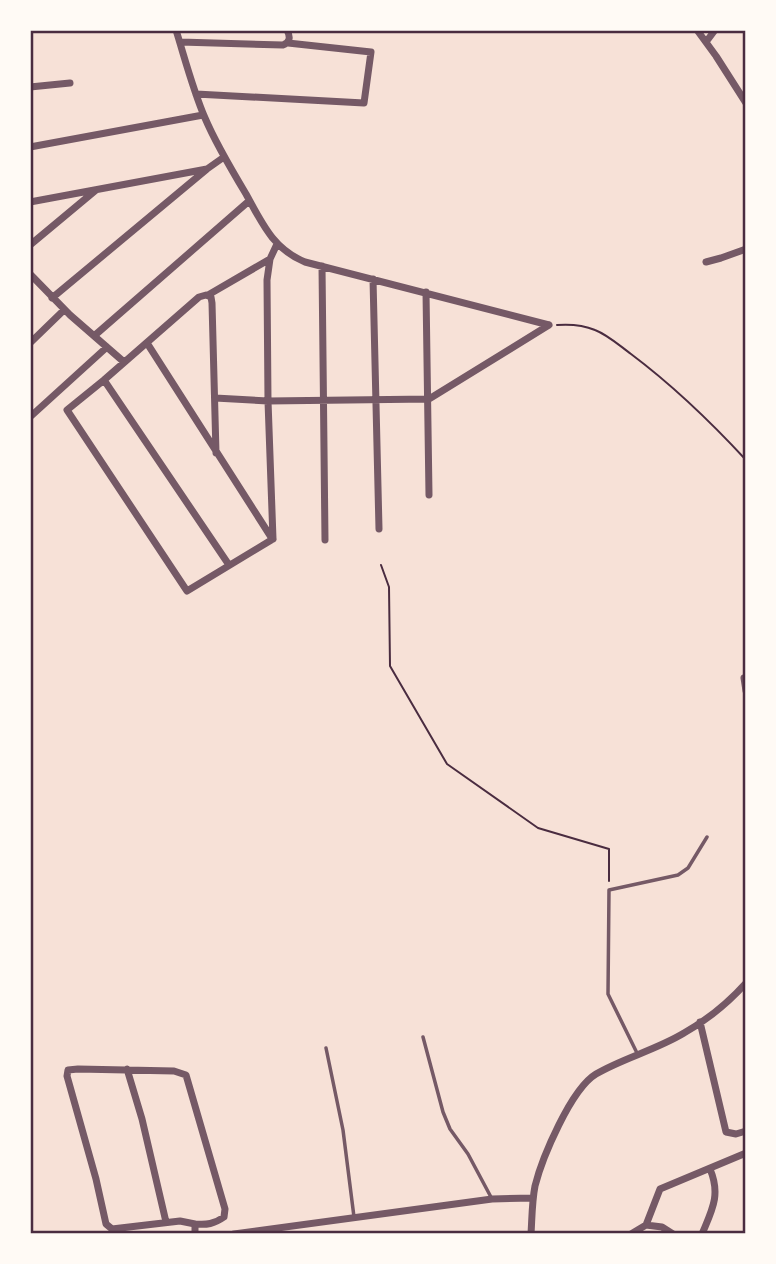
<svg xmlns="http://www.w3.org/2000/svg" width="776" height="1264" font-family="'Roboto Serif',serif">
<rect width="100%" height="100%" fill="#f7e1d7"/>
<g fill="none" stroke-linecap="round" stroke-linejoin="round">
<!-- path -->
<path stroke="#4a2c40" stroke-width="2" d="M 557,325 C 570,324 583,325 595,330 C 608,335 620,346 631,354 C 675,387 709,420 746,460
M 381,565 L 389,587 L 390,666 L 447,764 L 538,828 L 609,849 L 609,881"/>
<!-- service -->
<path stroke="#755966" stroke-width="3.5" d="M 423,1037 L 443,1112 L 450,1129 L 468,1154 L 492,1199
M 326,1048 L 343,1130 L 354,1217
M 637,1053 L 608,994 L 609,890 L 678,875 L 688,868 L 707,837"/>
<!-- minor -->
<path stroke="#755966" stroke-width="7" d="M 176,30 C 185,59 193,90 205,118 C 216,144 231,169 246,194 C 262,223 273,249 305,262 L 549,325
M 697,30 L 716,56 L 746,103
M 180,42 L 283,45 C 291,42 290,36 287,30
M 706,42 L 715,30
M 30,87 L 70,83
M 196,94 L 364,103 L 371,52 L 288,43
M 30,147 L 203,115
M 30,202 L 207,169 L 224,157
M 30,245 L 96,190
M 706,262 L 721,258 L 746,249
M 322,266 L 325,540
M 30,274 L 70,315 L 124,362
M 373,279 L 379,529
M 426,292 L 429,495
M 208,295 L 270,259
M 52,298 L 207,169
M 94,336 L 249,201
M 30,343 L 64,310
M 147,343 L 271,537
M 104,380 L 229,565
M 215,398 L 268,401 L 429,399 L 549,325
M 30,417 L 107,347
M 216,453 L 212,303 L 211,297 L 206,295 L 199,297 L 104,380 L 67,410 L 187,591 L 273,539
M 273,539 L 268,401 L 267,280 L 270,259 L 277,244
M 744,678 L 746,691
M 700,1022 L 726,1132 L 736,1134 L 746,1131
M 127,1069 L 142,1119 L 166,1222
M 646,1225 L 660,1189 L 746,1153
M 195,1234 L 195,1224 L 180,1221 L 112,1229 L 106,1224 L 96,1179 L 67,1076 L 68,1070 L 78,1069 L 174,1071 L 186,1075 L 225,1209 L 224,1217 C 214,1224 207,1225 195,1224
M 234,1234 L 492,1199 L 533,1198
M 531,1234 C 532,1218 532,1201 535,1186 C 542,1158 571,1089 596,1074 C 623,1058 656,1050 684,1033 C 707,1020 728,1003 746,983
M 631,1234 L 646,1225 L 662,1227 L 673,1234
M 702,1234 C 712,1210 721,1195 710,1169"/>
</g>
<!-- border -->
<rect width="776" height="1264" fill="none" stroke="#fffaf5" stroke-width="63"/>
<rect x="32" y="32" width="712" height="1200" fill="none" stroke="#4a2c40" stroke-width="2.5"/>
</svg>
